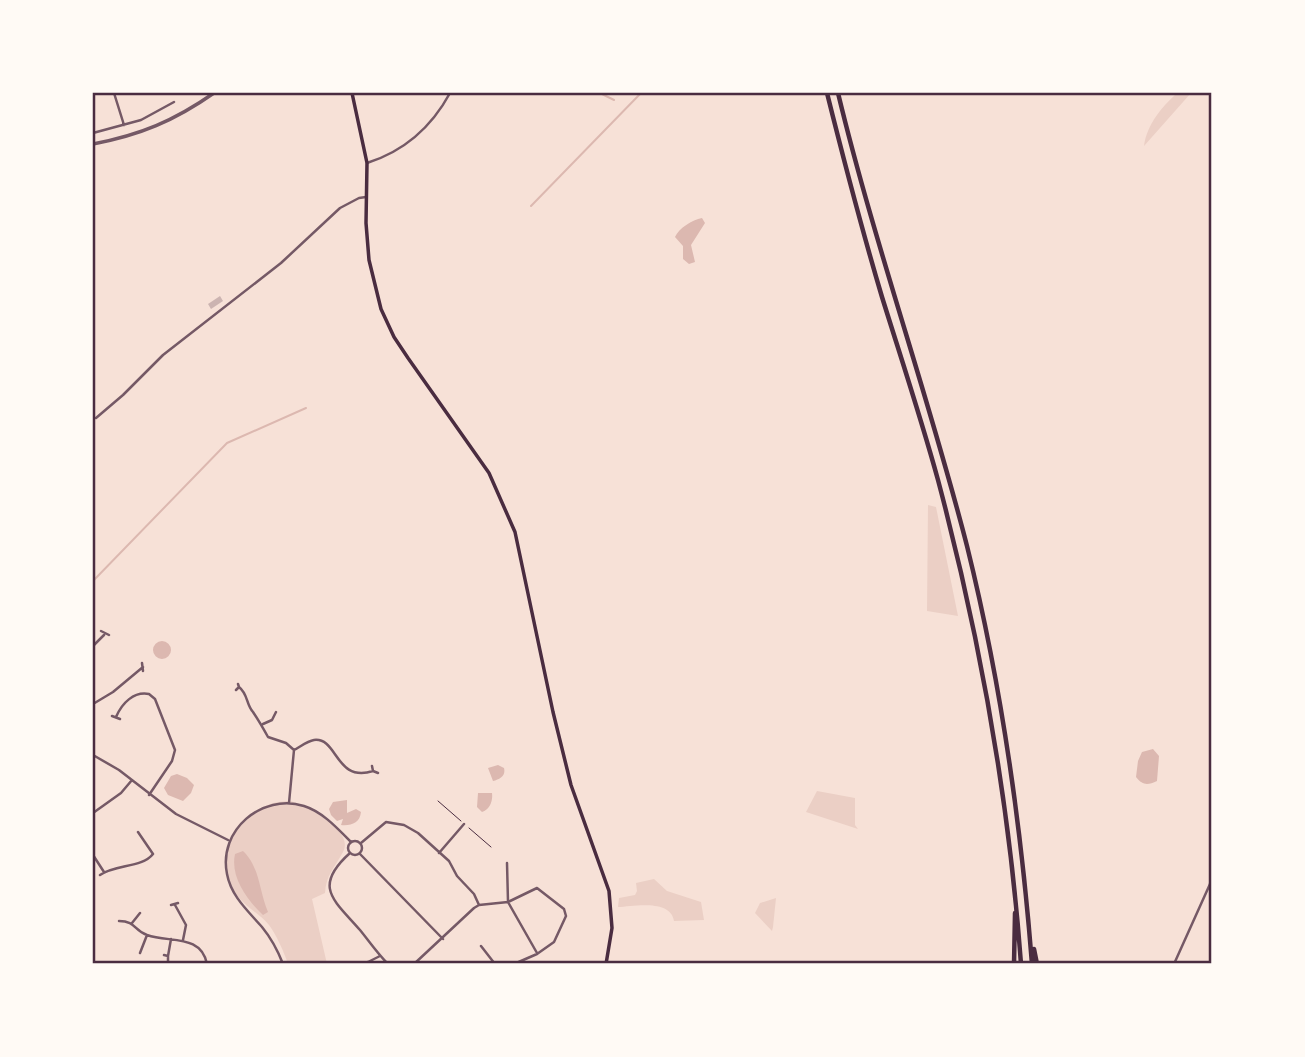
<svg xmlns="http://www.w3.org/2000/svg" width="1305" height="1057" font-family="'IBM Plex Sans',sans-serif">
<rect width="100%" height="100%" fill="#f7e1d7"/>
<!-- green -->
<path fill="#ebcfc5" d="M 1177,93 L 1191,93 L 1144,146 C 1147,124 1162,107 1177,93 Z
M 928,505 L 936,507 L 958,616 L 927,611 Z
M 817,791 L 855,798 L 855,825 L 858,829 L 806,812 Z
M 291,801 C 307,807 355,830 343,852 C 335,867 326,875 325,893 L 312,899 L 327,964 L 288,964 C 284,952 277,936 269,925 C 259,913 242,905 234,891 C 221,870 225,838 243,821 C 257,808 271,801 291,801 Z
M 654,879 L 667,891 L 701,902 L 704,920 L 674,921 C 671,899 634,906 618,907 L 619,898 L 635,895 L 637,891 L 636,883 Z
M 776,898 L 773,927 L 772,931 L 755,913 L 760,903 Z"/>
<!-- water -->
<path fill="#dcb8b0" d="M 702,218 L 705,223 L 691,245 L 695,262 L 689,264 L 683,259 L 683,246 L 675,237 C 679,228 692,220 702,218 Z
M153 650a9 9 0 1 1 18 0a9 9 0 1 1-18 0Z
M 1153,749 L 1159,756 L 1157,781 C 1148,785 1143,786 1136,777 L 1138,761 L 1142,752 Z
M 498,765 L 504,768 C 506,776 500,779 493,781 L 488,768 Z
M 177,774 L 187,778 L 194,785 L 191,793 L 183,801 L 168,795 L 164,788 L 171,776 Z
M 478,793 L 492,793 C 493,801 490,809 482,812 L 477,807 Z
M 347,800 L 347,813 L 356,809 L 361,812 C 360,823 351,826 341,825 L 343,819 L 337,821 L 331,815 L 329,809 L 333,802 Z
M 243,851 C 260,867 259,891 268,912 L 263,915 C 247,900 230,877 235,854 Z"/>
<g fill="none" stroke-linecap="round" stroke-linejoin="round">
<!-- stream -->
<path stroke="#dcb8b0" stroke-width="2" d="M 600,93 L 614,100
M 531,206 L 641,93
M 93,581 L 227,443 L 306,408"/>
</g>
<!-- building -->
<path fill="#ccb4b1" d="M 220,296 L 223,301 L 211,309 L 208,304 Z"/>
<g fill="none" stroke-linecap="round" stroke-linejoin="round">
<!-- path -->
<path stroke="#4a2c40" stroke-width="1" d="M 438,801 L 461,821
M 469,828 L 491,847"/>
<!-- minor -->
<path stroke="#755966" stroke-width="2.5" d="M 114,93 L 124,125
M 93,133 L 141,120 L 174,102
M 367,163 C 405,151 431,128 450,93
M 96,418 L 123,395 L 163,355 L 281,263 L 340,208 L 359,198 L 366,197
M 101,631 L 109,635
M 93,646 L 104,635
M 142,663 L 143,671
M 239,687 C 248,694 246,704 253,712 C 259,721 263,728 268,737 L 286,743 L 294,750
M 236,690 L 239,687 L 238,684
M 93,704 L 113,692 L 143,667
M 112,716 L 120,719
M 116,717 C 122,703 134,691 149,694 L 155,699 L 175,750 L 172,761 L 149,795
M 263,724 L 272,720 L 276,712
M 93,755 L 119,770 L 176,814 L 228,840
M 372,766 L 373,771 L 378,773
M 289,803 L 294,750 C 300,747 307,741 314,740 C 338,737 335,783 373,771
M 93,813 L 121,793 L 132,780
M348 848a7 7 0 1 1 14 0a7 7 0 1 1-14 0Z
M 361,843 L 386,822 L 404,825 L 418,833 L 449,861 L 457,876 L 474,894 L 479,905
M 350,853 C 312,887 334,900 360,930 C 369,941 377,953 388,964
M 439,853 L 464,824
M 360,854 L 443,939
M 93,855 L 104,872
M 507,863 L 508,902 L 537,953
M 100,875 C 116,864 142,868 153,854 L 138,832
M 171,905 L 178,903
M 175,905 L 186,925 L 183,940
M 119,921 C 136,921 134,931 147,935 C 170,943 201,934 207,964
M 132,923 L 140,913
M 481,946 L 495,964
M 140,953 L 147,935
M 164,955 L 168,956 L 168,961
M 168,956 L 171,939
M 207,963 L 223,964
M 283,964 C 278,951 271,938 262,927 C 248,911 231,896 227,874 C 218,830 262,793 304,806 C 323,812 338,829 351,842
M 359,964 L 368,962 L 380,956
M 414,964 L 474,908 L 479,905 L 508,902 L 537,888 L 564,909 L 566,916 L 554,942 L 537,954 L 514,964
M 1174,964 L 1210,884 L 1212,872"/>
<!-- tertiary -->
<path stroke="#755966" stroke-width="3.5" d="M 93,144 C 140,135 174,121 214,93
M 93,962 L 94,964"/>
<!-- secondary -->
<path stroke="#4a2c40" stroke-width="3.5" d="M 352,93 L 367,163 L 366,223 L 369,260 L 381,309 L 394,337 L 408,358 L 489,473 L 515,532 L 553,712 L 571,785 L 609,891 L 612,928 L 606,964"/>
<!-- motorway -->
<path stroke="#4a2c40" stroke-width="4.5" d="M 827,93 C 844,161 862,230 882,297 C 901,358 921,418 938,480 C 980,638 1009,800 1021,964
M 838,93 C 875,246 928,394 967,546 C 1001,683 1021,824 1032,964
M 1034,949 L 1037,964
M 1014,964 L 1015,913"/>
</g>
<!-- border -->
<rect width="1305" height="1057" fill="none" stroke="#fffaf5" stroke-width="189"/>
<rect x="94" y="94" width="1116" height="868" fill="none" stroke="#4a2c40" stroke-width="2.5"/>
</svg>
